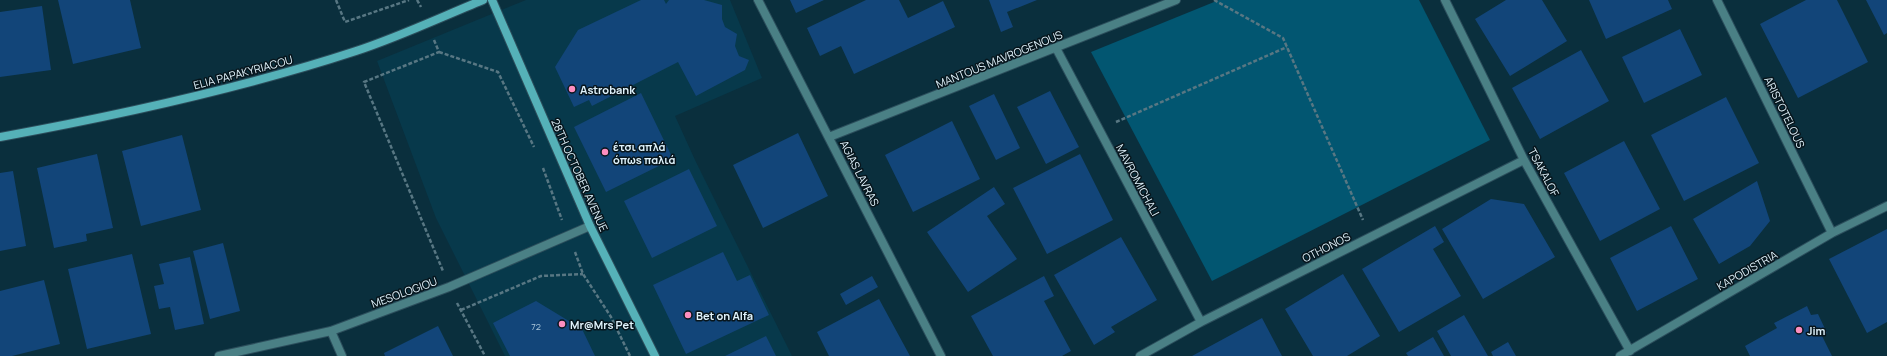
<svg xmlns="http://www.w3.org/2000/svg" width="1887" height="356" font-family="Manrope,sans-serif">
<rect width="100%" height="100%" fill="#0a2f3d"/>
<!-- built -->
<path fill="#07394b" d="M 526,0 L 730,0 L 762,78 L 675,116 L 695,160 L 792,356 L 505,356 L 436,218 L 377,61 Z"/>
<!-- green -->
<path fill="#025671" d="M 1219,0 L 1419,0 L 1490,140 L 1212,281 L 1091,52 Z"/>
<!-- building -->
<path fill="#124579" d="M 58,0 L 130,0 L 141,48 L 73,64 Z
M 641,0 L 664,0 L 666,4 L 669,0 L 704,0 L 722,5 L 722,19 L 725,27 L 737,34 L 735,46 L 739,56 L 749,60 L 745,70 L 696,96 L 678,62 L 592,106 L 589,100 L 574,107 L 555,67 L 578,30 Z
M 790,0 L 824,0 L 796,13 Z
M 866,0 L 899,0 L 908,18 L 943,1 L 955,27 L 854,74 L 841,46 L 820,56 L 807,28 Z
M 989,0 L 1037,0 L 1007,12 L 1013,27 L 1001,32 Z
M 1506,0 L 1542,0 L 1567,41 L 1510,76 L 1475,19 Z
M 1589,0 L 1668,0 L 1672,9 L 1606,39 Z
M 1806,0 L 1837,0 L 1868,62 L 1798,98 L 1760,24 Z
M 1866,0 L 1887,0 L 1887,33 L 1884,35 Z
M 42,6 L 51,70 L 0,77 L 0,12 Z
M 1680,29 L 1702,75 L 1644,103 L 1622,57 Z
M 1581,50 L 1609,101 L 1540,139 L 1512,88 Z
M 1050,91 L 1079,147 L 1046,164 L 1017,107 Z
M 641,93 L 673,159 L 606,192 L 574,127 Z
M 994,94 L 1020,148 L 996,160 L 969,106 Z
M 1726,97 L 1759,163 L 1684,201 L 1651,135 Z
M 952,121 L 980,179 L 913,212 L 885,155 Z
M 798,133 L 828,196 L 763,228 L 733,165 Z
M 182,135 L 201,210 L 141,226 L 122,151 Z
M 1624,141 L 1660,209 L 1600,241 L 1564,173 Z
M 97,154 L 113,228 L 86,234 L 87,241 L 54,248 L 37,168 Z
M 1080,154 L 1113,220 L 1047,254 L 1013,188 Z
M 689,169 L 717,226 L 652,258 L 624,201 Z
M 13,171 L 26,246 L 0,251 L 0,173 Z
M 1757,181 L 1770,221 L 1750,246 L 1719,264 L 1693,219 Z
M 994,187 L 1005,204 L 987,216 L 1017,259 L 968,292 L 927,232 Z
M 1491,199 L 1524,204 L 1555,257 L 1483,299 L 1442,229 Z
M 1435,226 L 1444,242 L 1433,249 L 1461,296 L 1399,332 L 1362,269 Z
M 1671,226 L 1698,279 L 1637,311 L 1610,258 Z
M 1887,229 L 1887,322 L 1867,333 L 1829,259 Z
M 1121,237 L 1157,300 L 1111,327 L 1115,332 L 1094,345 L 1054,275 Z
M 223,243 L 240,311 L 210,319 L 193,251 Z
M 723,252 L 737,281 L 750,275 L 769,315 L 686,354 L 653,285 Z
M 132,254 L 151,334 L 87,349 L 68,269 Z
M 190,257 L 204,324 L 175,330 L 170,307 L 159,309 L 154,286 L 164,284 L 159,264 Z
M 1343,274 L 1380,336 L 1347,356 L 1313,356 L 1285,309 Z
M 872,276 L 878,287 L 846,305 L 840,294 Z
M 1044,276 L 1054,296 L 1044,301 L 1071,351 L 1062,356 L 993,356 L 971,316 Z
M 44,280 L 60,344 L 12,356 L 0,356 L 0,291 Z
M 879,299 L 910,356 L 829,356 L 817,332 Z
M 536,301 L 582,329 L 595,356 L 510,356 L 493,323 Z
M 1807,306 L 1811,315 L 1818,314 L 1827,333 L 1822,336 L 1832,356 L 1750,356 L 1745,346 L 1777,328 L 1774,323 Z
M 1464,315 L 1488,356 L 1451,356 L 1437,331 Z
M 1262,318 L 1282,356 L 1192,356 Z
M 438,326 L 453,356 L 385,356 L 384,353 Z
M 766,336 L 776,356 L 725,356 Z
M 1433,337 L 1444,356 L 1408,356 L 1406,353 Z
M 1508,342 L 1516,356 L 1493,356 L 1491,352 Z"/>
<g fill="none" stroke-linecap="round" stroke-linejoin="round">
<defs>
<path id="minor" d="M 758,0 L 941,356
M 1445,0 L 1524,160 L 1630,351
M 1717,0 L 1832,233
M 1056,48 L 1201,322
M 829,137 L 1176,0
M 331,331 L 342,356
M 219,356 L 331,331 L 449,287 L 590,226
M 1140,356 L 1201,322 L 1524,160
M 1620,356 L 1832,233 L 1887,206"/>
<path id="secondary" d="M 492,0 L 590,226 L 655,356
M 0,137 C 120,115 240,89 356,51 C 399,37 441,17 483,0"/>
</defs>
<!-- minor casing -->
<use href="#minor" stroke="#2c4e5c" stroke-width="10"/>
<!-- secondary casing -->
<use href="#secondary" stroke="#2c4e5c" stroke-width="10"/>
<!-- path -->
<path stroke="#587783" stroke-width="2.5" stroke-dasharray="4 2" stroke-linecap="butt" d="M 336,0 L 345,22 L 409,0
M 417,0 L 421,7
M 1214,0 L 1283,38 L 1363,220
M 434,40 L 439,52 L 364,82 L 443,271
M 439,52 L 498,72 L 534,147
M 1116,122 L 1287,47
M 543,168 L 562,220
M 575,252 L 583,274 L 611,317 L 630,356
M 457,303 L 485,356
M 461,310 L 541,276 L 583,274"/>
<!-- minor -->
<use href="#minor" stroke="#4a8085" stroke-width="8"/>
<!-- secondary -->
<use href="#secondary" stroke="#55b1b8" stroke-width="8"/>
</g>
<!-- markers -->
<g fill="#fd8ebf" stroke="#07151c" stroke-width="1.5">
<circle cx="572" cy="89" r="4"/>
<circle cx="605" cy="152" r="4"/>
<circle cx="688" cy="315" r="4"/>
<circle cx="562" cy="324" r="4"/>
<circle cx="1799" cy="330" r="4"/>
</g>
<g text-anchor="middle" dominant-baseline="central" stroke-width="3" stroke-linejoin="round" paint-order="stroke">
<!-- number labels -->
<g font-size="9" fill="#acc8db">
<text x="536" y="326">72</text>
</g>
<!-- street labels -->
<g font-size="11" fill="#e0f3fc" stroke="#07151c">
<text transform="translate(999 59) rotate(-22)">MANTOUS MAVROGENOUS</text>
<text transform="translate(243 72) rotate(-15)">ELIA PAPAKYRIACOU</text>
<text transform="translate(1785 112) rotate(64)">ARISTOTELOUS</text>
<text transform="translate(1544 172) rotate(62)">TSAKALOF</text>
<text transform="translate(860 173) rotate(63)">AGIAS LAVRAS</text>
<text transform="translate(580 175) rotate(66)">28TH OCTOBER AVENUE</text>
<text transform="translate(1138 180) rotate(62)">MAVROMICHALI</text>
<text transform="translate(1326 247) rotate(-27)">OTHONOS</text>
<text transform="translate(1747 270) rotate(-30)">KAPODISTRIA</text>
<text transform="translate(404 292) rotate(-20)">MESOLOGIOU</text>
</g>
<!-- poi labels -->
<g font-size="11" font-weight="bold" fill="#e0f3fc" stroke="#07151c" text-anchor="start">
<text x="580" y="89">Astrobank</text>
<text x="613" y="146">έτσι απλά<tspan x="613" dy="13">όπωs παλιά</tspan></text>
<text x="696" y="315">Bet on Alfa</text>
<text x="570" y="324">Mr@Mrs Pet</text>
<text x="1807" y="330">Jim</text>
</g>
</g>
</svg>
